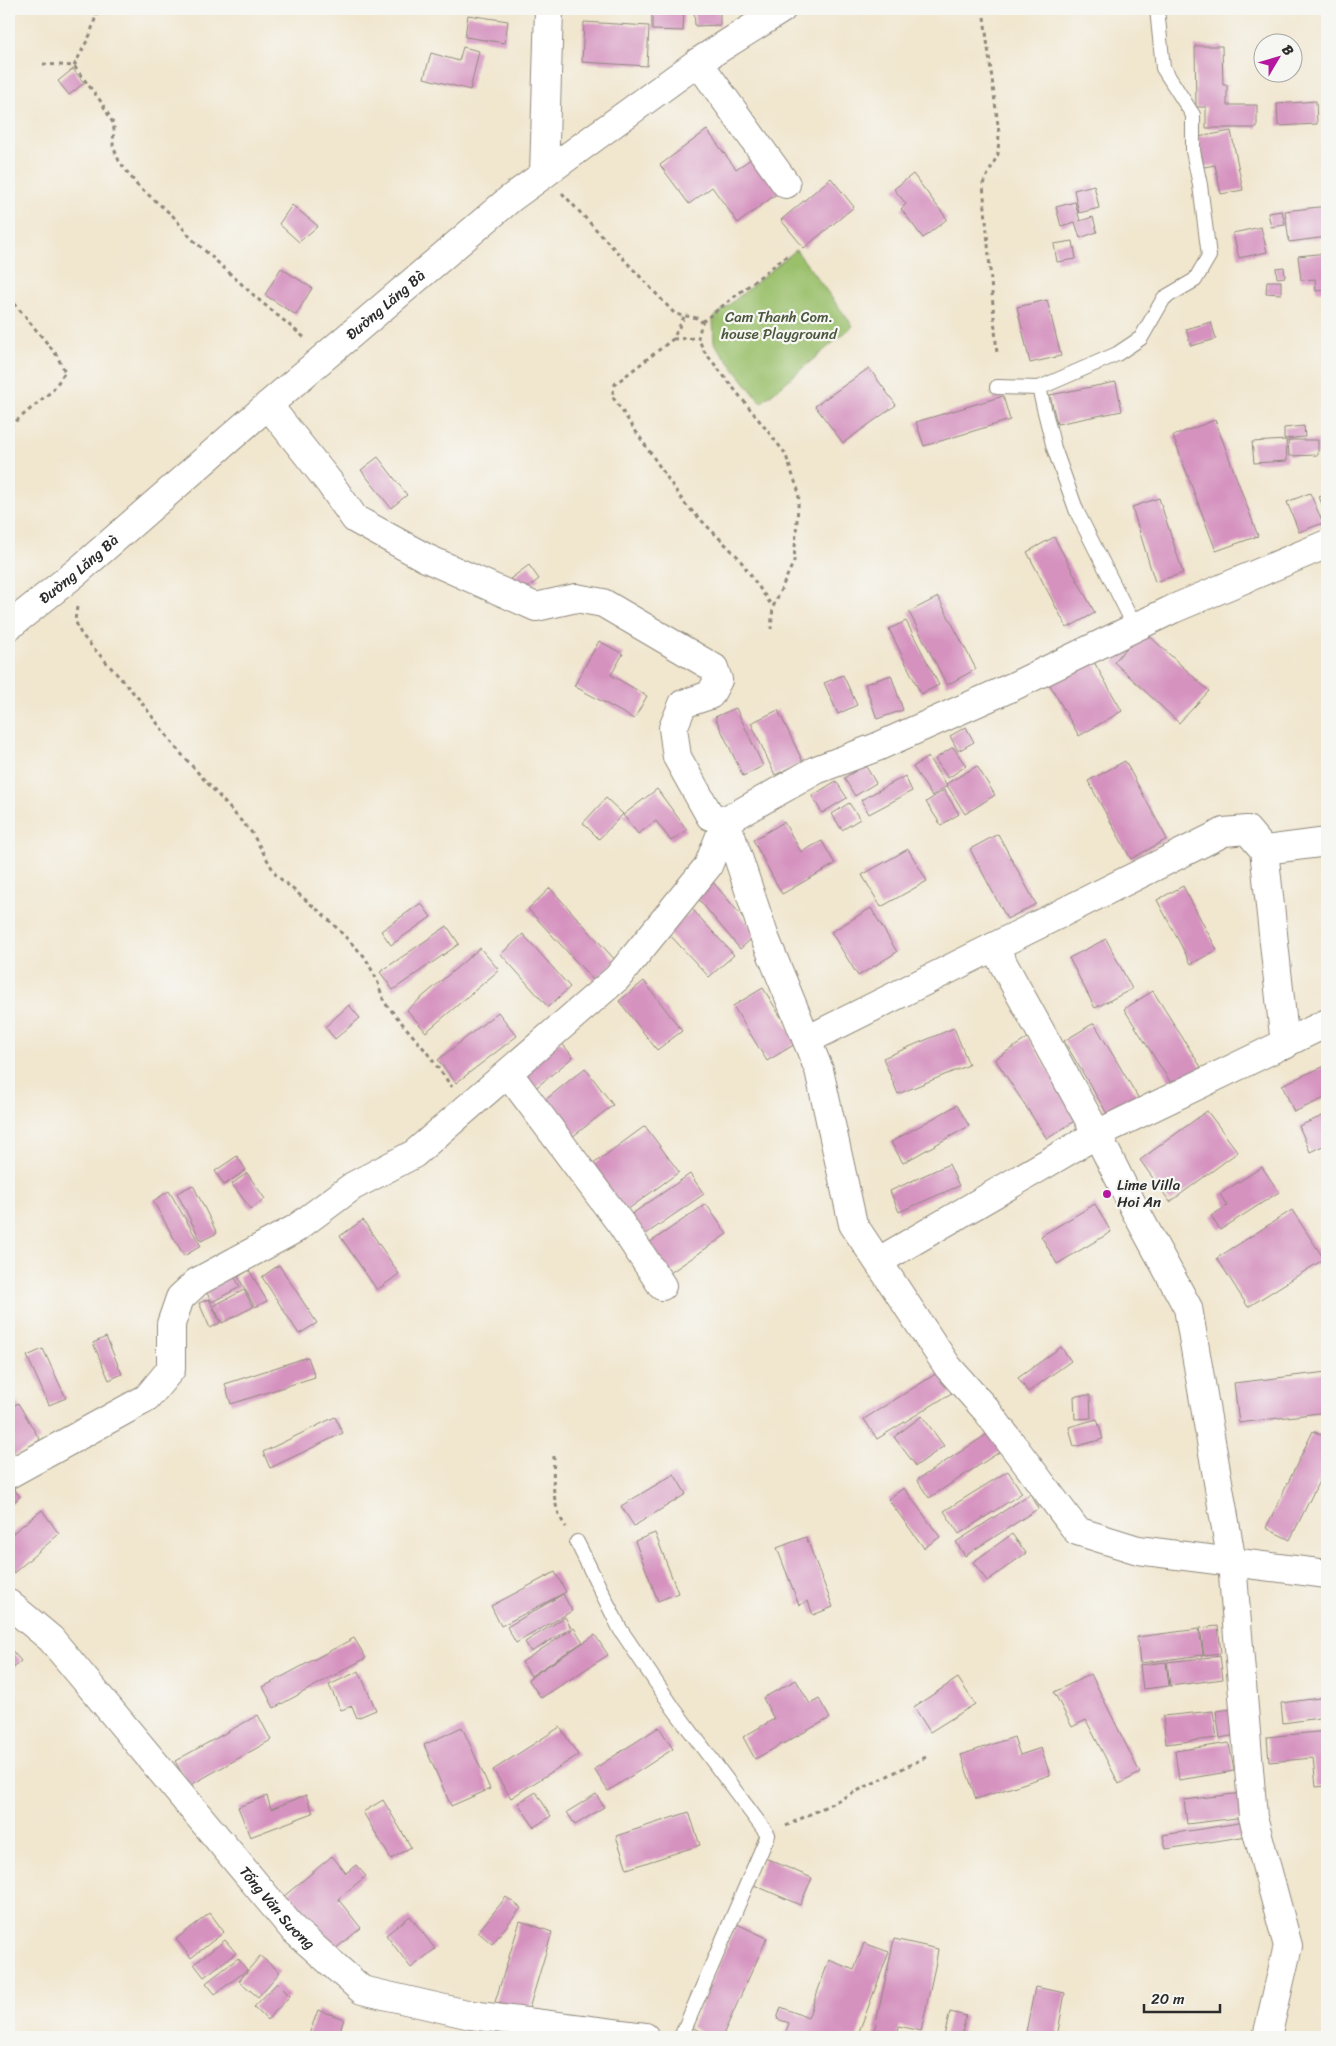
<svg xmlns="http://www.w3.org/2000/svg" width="1336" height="2046" font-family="Sriracha,sans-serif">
<rect width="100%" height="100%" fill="#f6f6f2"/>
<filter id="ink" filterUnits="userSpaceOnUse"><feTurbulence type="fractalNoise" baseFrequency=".02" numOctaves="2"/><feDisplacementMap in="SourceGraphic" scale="10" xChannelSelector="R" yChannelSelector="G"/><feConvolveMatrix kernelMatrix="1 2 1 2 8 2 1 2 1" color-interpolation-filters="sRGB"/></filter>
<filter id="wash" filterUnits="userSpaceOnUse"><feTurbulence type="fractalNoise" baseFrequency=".0096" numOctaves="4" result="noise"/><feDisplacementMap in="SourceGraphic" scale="20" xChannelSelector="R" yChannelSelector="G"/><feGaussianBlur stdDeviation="1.12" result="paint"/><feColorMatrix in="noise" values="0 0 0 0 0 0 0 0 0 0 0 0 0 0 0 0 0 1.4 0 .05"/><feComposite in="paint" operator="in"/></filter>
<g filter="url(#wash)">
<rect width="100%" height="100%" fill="#f1e6ce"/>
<!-- green -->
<path fill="#9ac06b" stroke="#62764b" d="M 796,250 L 853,326 L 761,403 L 714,343 L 713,318 Z"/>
<g id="blocks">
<!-- building -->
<path fill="#d592bf" d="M 595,9 L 684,9 L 683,31 L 652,30 L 652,13 L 595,10 Z
M 694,9 L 720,9 L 720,25 L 695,26 Z
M 1232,9 L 1248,9 L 1248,13 L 1231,11 Z
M 468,15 L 508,21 L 505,43 L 465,37 Z
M 584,22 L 649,26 L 647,66 L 582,62 Z
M 1195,46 L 1222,46 L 1223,85 L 1227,85 L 1227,105 L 1257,105 L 1257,128 L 1206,128 L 1206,107 L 1196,107 Z
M 463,47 L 479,51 L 470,90 L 424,78 L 431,53 L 459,61 Z
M 73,69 L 84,83 L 69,95 L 58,81 Z
M 1316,101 L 1317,124 L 1278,126 L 1277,104 Z
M 707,130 L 736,169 L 754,157 L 779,192 L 738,223 L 712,187 L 689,204 L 660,165 Z
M 1231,131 L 1243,190 L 1221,194 L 1215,165 L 1204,167 L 1198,137 Z
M 913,174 L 947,219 L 923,238 L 901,209 L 906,204 L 894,189 Z
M 831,178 L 854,207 L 804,248 L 781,220 Z
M 1094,185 L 1099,208 L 1079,213 L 1074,190 Z
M 1075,202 L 1080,221 L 1093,217 L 1097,232 L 1080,238 L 1075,222 L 1061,226 L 1056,207 Z
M 292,205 L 318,226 L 299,242 L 279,224 Z
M 1327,206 L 1327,237 L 1289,242 L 1285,211 Z
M 1282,211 L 1285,225 L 1271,227 L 1268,213 Z
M 1261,227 L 1267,252 L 1239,258 L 1233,233 Z
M 1073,241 L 1076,259 L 1057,262 L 1054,244 Z
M 1327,253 L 1327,290 L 1316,291 L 1315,279 L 1301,280 L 1298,256 Z
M 1284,267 L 1285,277 L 1277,278 L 1276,268 Z
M 281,268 L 312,288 L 296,315 L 265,295 Z
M 1267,281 L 1281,281 L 1281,294 L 1266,293 Z
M 1047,300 L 1061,356 L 1030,363 L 1017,307 Z
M 1211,322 L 1216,339 L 1191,346 L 1186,329 Z
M 869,368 L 896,405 L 843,443 L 815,406 Z
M 1116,382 L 1122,411 L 1057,424 L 1050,395 Z
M 1003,396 L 1010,420 L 924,446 L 916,422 Z
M 1215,420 L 1258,536 L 1216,551 L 1173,436 Z
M 1304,426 L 1305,437 L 1284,439 L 1284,428 Z
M 1286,440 L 1287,461 L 1254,463 L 1252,442 Z
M 1288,440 L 1318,440 L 1318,455 L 1289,456 Z
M 378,457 L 407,495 L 391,508 L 361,470 Z
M 1310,493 L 1323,523 L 1299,532 L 1287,502 Z
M 1327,494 L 1327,515 L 1319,497 Z
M 1159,498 L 1183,573 L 1155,582 L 1132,507 Z
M 1054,537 L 1095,613 L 1067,628 L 1027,552 Z
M 529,565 L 539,579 L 521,593 L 510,579 Z
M 938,597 L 976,669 L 947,685 L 909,612 Z
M 906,621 L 939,685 L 921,694 L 889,629 Z
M 1143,630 L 1209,691 L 1179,723 L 1114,662 Z
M 599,641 L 623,654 L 611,675 L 647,696 L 634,719 L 574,686 Z
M 1090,655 L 1122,711 L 1079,736 L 1047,680 Z
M 843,675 L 857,705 L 838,714 L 824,683 Z
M 891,675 L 903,710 L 877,719 L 865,684 Z
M 736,708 L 763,766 L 743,776 L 715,717 Z
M 778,710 L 803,762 L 775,775 L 751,723 Z
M 966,727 L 974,742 L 958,751 L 950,736 Z
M 953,747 L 966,766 L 948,778 L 935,759 Z
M 928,757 L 947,786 L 932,796 L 913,767 Z
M 1125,761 L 1167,839 L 1131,859 L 1088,781 Z
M 865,765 L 876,783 L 855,796 L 844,778 Z
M 977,766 L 995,795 L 965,814 L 946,784 Z
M 905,776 L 912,791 L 869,814 L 861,800 Z
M 836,781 L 847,798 L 822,813 L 812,796 Z
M 657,789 L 687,830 L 671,841 L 656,821 L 638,834 L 623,815 Z
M 944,790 L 959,814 L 941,825 L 926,802 Z
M 606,798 L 623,814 L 599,839 L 583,823 Z
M 849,803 L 860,819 L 842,830 L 832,814 Z
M 784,822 L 801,852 L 822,841 L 835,864 L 782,894 L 753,840 Z
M 998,834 L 1036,904 L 1007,919 L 970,849 Z
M 908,849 L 927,881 L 881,907 L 862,875 Z
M 713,882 L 757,934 L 740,949 L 696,896 Z
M 1183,886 L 1217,950 L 1191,964 L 1157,900 Z
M 550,888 L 616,961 L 594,981 L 528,909 Z
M 421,903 L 431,917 L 391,945 L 381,931 Z
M 871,908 L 897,952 L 858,976 L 831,932 Z
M 693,910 L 734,955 L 709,977 L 668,933 Z
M 447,926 L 459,944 L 393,990 L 380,972 Z
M 523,934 L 570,987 L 548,1007 L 501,954 Z
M 1106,939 L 1132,989 L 1095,1008 L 1069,958 Z
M 480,948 L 499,970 L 426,1032 L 407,1010 Z
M 644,981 L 682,1031 L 657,1050 L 619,1001 Z
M 763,988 L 797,1043 L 767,1061 L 733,1006 Z
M 1153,991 L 1201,1067 L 1172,1085 L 1124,1009 Z
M 349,1005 L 360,1018 L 335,1039 L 325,1027 Z
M 498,1012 L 517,1036 L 456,1083 L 438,1060 Z
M 1094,1023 L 1139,1099 L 1109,1117 L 1064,1041 Z
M 954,1028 L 969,1065 L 898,1094 L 883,1058 Z
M 1028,1038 L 1079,1118 L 1047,1139 L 995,1059 Z
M 560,1041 L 573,1057 L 532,1091 L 518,1074 Z
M 1327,1065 L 1327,1097 L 1294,1112 L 1282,1085 Z
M 585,1068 L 613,1105 L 567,1141 L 539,1105 Z
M 957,1105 L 969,1126 L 903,1163 L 891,1142 Z
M 1207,1111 L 1238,1152 L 1170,1202 L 1140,1160 Z
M 1327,1114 L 1327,1144 L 1310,1152 L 1299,1126 Z
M 645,1126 L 679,1172 L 623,1213 L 589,1167 Z
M 237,1156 L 246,1170 L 224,1185 L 215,1171 Z
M 949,1164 L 959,1186 L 899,1212 L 890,1191 Z
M 1262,1167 L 1279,1192 L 1220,1230 L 1211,1216 L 1227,1206 L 1220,1194 Z
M 247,1173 L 265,1199 L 251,1209 L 232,1184 Z
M 690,1174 L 704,1194 L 643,1236 L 629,1216 Z
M 193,1185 L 217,1233 L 201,1241 L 177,1193 Z
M 169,1191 L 201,1246 L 184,1256 L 153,1201 Z
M 706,1204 L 727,1234 L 670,1273 L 649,1243 Z
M 1095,1204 L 1111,1232 L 1057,1264 L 1041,1236 Z
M 1292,1210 L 1324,1259 L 1248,1307 L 1217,1258 Z
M 363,1220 L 399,1274 L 377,1290 L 340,1236 Z
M 279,1265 L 317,1323 L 299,1334 L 262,1277 Z
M 249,1270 L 267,1301 L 255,1307 L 238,1277 Z
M 232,1272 L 240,1287 L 212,1302 L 204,1288 Z
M 244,1290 L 253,1307 L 222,1323 L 213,1306 Z
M 209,1299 L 220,1323 L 210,1328 L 199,1303 Z
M 106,1337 L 122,1374 L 109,1380 L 93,1343 Z
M 1061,1347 L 1071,1361 L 1028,1392 L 1018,1378 Z
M 43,1349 L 66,1398 L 49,1405 L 27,1356 Z
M 308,1357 L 315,1377 L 231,1404 L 225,1384 Z
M 942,1370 L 955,1391 L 877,1439 L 864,1419 Z
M 1327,1372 L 1327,1412 L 1239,1423 L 1234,1383 Z
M 1090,1395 L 1091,1418 L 1075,1419 L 1074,1396 Z
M 18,1403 L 40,1440 L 9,1459 L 9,1409 Z
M 922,1416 L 944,1446 L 916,1466 L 894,1437 Z
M 335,1417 L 343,1433 L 270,1468 L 263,1452 Z
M 1097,1419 L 1103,1439 L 1074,1447 L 1069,1427 Z
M 992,1431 L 1004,1449 L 929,1498 L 917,1480 Z
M 1313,1431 L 1327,1438 L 1327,1465 L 1290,1540 L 1266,1528 Z
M 1008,1471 L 1022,1493 L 959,1534 L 944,1511 Z
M 674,1474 L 686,1494 L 634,1526 L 621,1506 Z
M 9,1482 L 20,1497 L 9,1506 Z
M 904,1488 L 940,1537 L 924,1548 L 888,1499 Z
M 1030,1494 L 1039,1508 L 965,1556 L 956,1542 Z
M 42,1510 L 59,1534 L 9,1577 L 9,1536 Z
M 655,1533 L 678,1593 L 658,1601 L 635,1541 Z
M 1012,1534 L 1026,1553 L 987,1581 L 973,1562 Z
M 806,1537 L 833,1607 L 813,1615 L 808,1601 L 799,1605 L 777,1548 Z
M 555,1572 L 566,1592 L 501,1626 L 491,1606 Z
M 563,1594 L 572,1611 L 516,1643 L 507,1627 Z
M 565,1617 L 571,1628 L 531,1652 L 525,1642 Z
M 1218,1626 L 1221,1653 L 1204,1655 L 1200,1628 Z
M 574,1628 L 583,1642 L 531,1676 L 522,1662 Z
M 1199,1629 L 1203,1655 L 1140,1663 L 1137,1637 Z
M 595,1635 L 608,1655 L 541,1698 L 528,1679 Z
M 354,1638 L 366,1658 L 274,1708 L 263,1687 Z
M 9,1647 L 21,1661 L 9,1672 Z
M 1220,1656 L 1223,1679 L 1170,1686 L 1167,1662 Z
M 1166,1662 L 1169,1686 L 1143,1689 L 1140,1665 Z
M 359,1671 L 376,1710 L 357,1718 L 352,1706 L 341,1710 L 329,1685 Z
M 1091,1674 L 1140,1773 L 1119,1784 L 1086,1720 L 1072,1727 L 1054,1692 Z
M 958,1678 L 975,1704 L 930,1732 L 914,1707 Z
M 796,1680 L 810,1704 L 819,1699 L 830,1718 L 755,1759 L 743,1737 L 774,1719 L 763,1698 Z
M 1327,1697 L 1327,1717 L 1283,1723 L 1281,1703 Z
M 1231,1709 L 1236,1735 L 1220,1738 L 1216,1711 Z
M 1213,1711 L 1217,1738 L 1166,1744 L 1163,1716 Z
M 258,1715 L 271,1740 L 189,1786 L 175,1761 Z
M 462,1727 L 490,1789 L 451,1806 L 424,1745 Z
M 560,1727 L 578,1755 L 511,1798 L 493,1770 Z
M 659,1727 L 673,1749 L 608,1791 L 594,1769 Z
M 1327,1731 L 1327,1786 L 1316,1787 L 1313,1758 L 1269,1762 L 1267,1737 Z
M 1014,1737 L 1020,1755 L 1041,1748 L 1050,1775 L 976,1799 L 961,1755 Z
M 1229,1743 L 1234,1771 L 1179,1780 L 1175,1751 Z
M 536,1792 L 551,1816 L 534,1827 L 518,1803 Z
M 1242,1793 L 1245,1817 L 1187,1824 L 1184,1800 Z
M 596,1794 L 604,1807 L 575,1825 L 567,1812 Z
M 306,1795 L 313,1813 L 250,1837 L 238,1807 L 267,1796 L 271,1809 Z
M 383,1800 L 411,1847 L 391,1859 L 363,1812 Z
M 689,1812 L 700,1845 L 627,1869 L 616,1836 Z
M 1245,1822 L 1247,1836 L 1166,1849 L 1163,1835 Z
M 332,1856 L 346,1873 L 356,1865 L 366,1876 L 338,1899 L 361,1928 L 329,1954 L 283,1897 Z
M 765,1858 L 812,1878 L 800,1905 L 754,1885 Z
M 506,1897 L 521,1908 L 492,1944 L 478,1932 Z
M 210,1913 L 224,1932 L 191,1958 L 176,1939 Z
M 410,1916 L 435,1949 L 411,1968 L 386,1935 Z
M 520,1921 L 552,1932 L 528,2012 L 495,2002 Z
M 737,1924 L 767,1938 L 722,2037 L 714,2037 L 691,2027 Z
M 894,1939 L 938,1949 L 936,1962 L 921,2031 L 899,2026 L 897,2037 L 873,2037 Z
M 225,1940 L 236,1953 L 204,1977 L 194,1964 Z
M 864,1943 L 889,1952 L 857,2037 L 784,2037 L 789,2023 L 777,2019 L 781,2007 L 808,2018 L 829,1960 L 854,1970 Z
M 260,1956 L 280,1972 L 258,1997 L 239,1981 Z
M 238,1958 L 247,1970 L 215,1994 L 206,1983 Z
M 277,1983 L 290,1996 L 267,2020 L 254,2007 Z
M 1035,1987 L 1065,1993 L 1057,2037 L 1025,2037 Z
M 318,2010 L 344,2019 L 338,2037 L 308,2037 Z
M 950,2012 L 966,2016 L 961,2037 L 944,2036 Z"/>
</g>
</g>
<g filter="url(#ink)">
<use href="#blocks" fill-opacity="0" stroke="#8e887c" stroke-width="1"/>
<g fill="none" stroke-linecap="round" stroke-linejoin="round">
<defs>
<path id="service" d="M 997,387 L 1039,388 L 1117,354 L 1141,338 L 1164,298 L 1195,280 L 1209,256 L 1200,185 L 1193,151 L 1193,115 L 1163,68 L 1157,9
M 1039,388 L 1054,448 L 1077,512 L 1135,627
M 577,1542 L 620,1629 L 674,1709 L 768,1835 L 681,2037"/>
<g id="minor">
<path d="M 698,62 L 786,184"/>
<path d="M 544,174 L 549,9"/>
<path d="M 268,405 L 329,482 L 355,519 L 426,558 L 536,607 L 576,598 L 603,603 L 714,668 L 718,680 L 710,695 L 683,704 L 673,728 L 677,757 L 710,816 L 726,821 L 765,938 L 819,1070 L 853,1224 L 948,1367 L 987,1411 L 1077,1531 L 1138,1550 L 1327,1574"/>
<path id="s1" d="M 9,626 L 78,571 L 268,405 L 510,199 L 698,62 L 782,9"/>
<path d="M 1264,850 L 1327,842"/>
<path d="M 994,947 L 1097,1134 L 1135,1210 L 1188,1308 L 1232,1563 L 1253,1817 L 1288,1946 L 1267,2037"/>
<path d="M 807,1040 L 1224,832 L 1247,830 L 1264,850 L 1285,1045"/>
<path d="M 508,1073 L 621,1224 L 662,1286"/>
<path d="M 879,1261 L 1097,1134 L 1327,1023"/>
<path d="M 9,1474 L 147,1398 L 171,1369 L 171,1324 L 180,1298 L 197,1282 L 295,1229 L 353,1186 L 414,1154 L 617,978 L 708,866 L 726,821 L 816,770 L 877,747 L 1012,687 L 1173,609 L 1327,544"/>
</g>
<g id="tertiary">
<path id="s2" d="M 9,1604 L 51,1639 L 294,1930 L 362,1990 L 471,2015 L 645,2037"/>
</g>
</defs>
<!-- service casing -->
<use href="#service" stroke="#8e887c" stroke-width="16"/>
<!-- minor casing -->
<use href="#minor" stroke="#8e887c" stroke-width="30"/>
<!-- tertiary casing -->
<use href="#tertiary" stroke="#8e887c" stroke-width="30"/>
<!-- path -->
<path stroke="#8e887c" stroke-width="3" stroke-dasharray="4 4" stroke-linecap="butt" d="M 983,9 L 999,133 L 998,154 L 983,184 L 997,354
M 43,64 L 74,66 L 102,103 L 114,125 L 113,146 L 119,161 L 137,185 L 173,216 L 191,238 L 259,300 L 306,339
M 74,66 L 90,35 L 98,9
M 562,193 L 675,314 L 697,318 L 702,322 L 698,338 L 704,351 L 785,453 L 799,493 L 794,561 L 773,607 L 771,629
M 9,297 L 56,354 L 65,372 L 53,390 L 9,427
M 684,317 L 673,339 L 615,384 L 612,396 L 685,504 L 738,557 L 772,606
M 702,322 L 788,255
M 673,339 L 698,338
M 77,607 L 75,620 L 81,634 L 139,699 L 176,748 L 252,833 L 276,875 L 326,917 L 365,957 L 377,980 L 384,1002 L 425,1050 L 452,1087
M 554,1456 C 553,1481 551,1506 566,1527
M 786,1826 L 928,1756"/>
<!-- service -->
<use href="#service" stroke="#fff" stroke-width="14"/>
<!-- minor -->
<use href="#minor" stroke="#fff" stroke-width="28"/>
<!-- tertiary -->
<use href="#tertiary" stroke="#fff" stroke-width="28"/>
</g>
</g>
<!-- markers -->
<circle fill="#b5179e" stroke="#f6f6f2" stroke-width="2" cx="1107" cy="1194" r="5"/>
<g text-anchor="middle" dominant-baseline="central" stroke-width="4.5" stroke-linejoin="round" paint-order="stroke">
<!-- street labels -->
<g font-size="15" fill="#2b2b2b" stroke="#f6f6f2">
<text stroke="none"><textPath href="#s1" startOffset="495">Đường Lăng Bà</textPath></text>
<text stroke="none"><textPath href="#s1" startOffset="90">Đường Lăng Bà</textPath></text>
<text stroke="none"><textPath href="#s2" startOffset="406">Tống Văn Sương</textPath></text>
</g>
<!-- park labels -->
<g font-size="15" fill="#4c583e" stroke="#f6f6f2">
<text x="779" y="317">Cam Thanh Com.<tspan x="779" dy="17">house Playground</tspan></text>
</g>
<!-- poi labels -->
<g font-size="15" fill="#2b2b2b" stroke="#f6f6f2" text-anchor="start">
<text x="1117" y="1185">Lime Villa<tspan x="1117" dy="17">Hoi An</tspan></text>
</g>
</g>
<!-- margin -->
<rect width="1336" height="2046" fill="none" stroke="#f6f6f2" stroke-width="30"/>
<!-- north arrow -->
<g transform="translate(1278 58) rotate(52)"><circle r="24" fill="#f6f6f2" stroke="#a5a5a2"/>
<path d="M0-4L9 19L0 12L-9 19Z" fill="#b5179e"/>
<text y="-8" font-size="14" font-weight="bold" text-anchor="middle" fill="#2b2b2b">B</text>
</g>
<!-- scale -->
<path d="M1144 2004v8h76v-8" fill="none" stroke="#2b2b2b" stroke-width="2.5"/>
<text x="1151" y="2004" font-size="15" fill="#2b2b2b" stroke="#f6f6f2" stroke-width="4" paint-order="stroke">20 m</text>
</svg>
